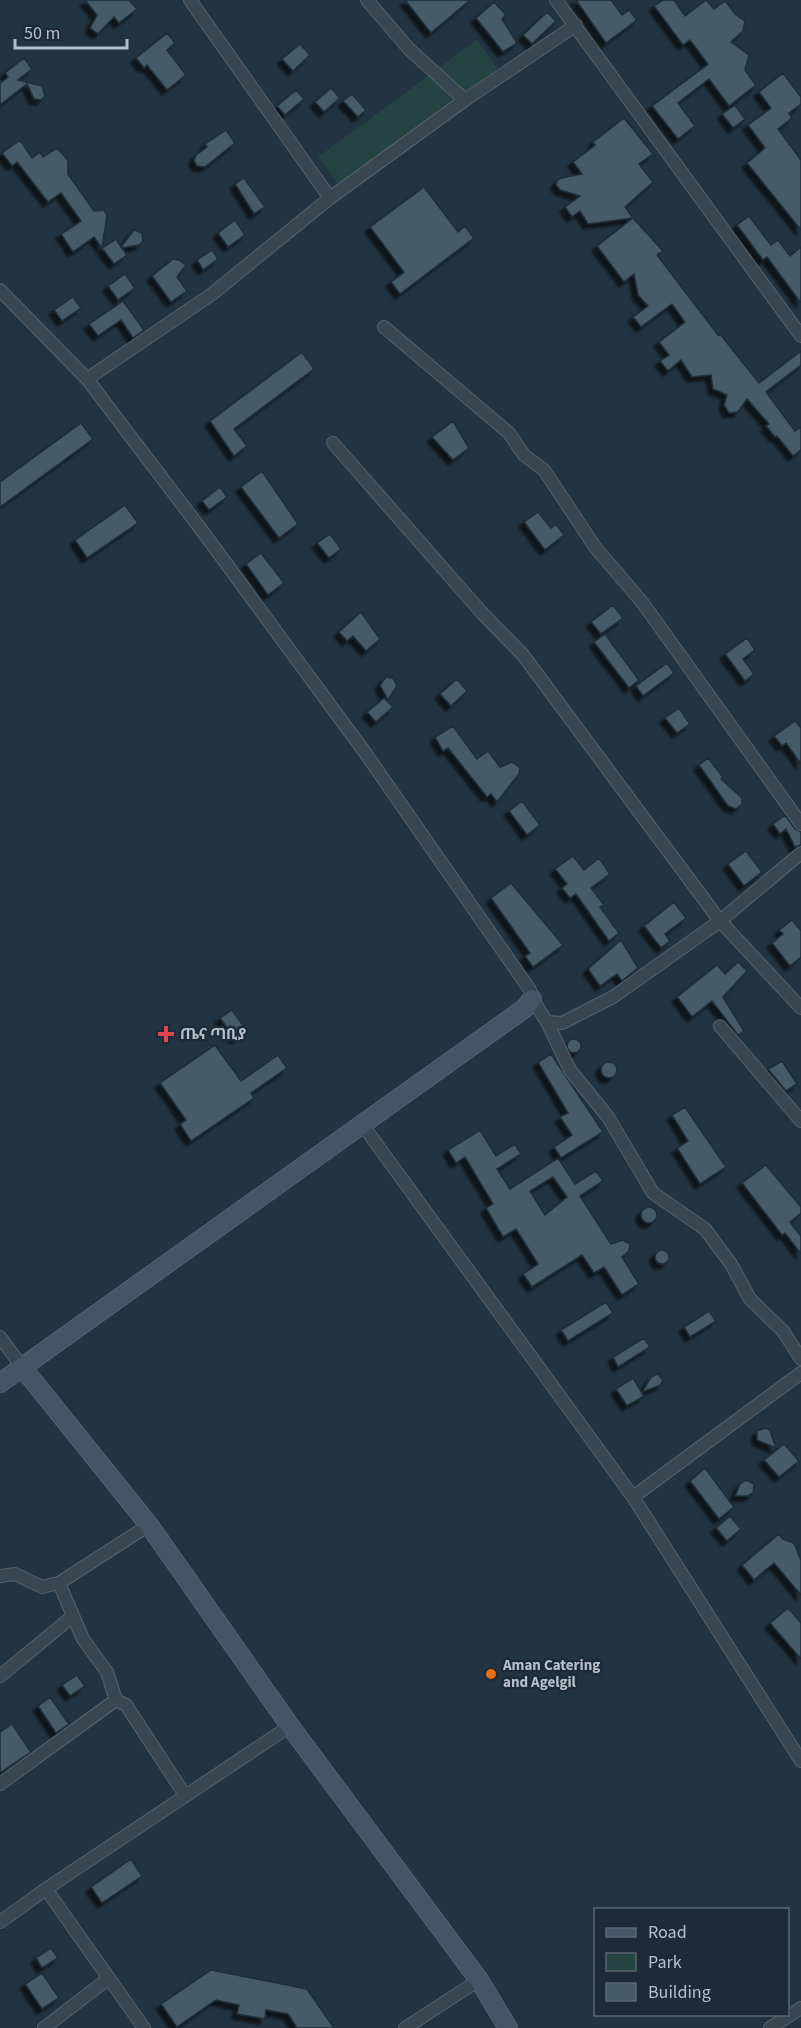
<svg xmlns="http://www.w3.org/2000/svg" width="801" height="2028" font-family="'Source Sans 3','Noto Sans Ethiopic',sans-serif">
<defs>
<filter id="shadow"><feDropShadow dx="-5" dy="5" stdDeviation="1.5" flood-color="#0009"/></filter>
</defs>
<rect width="100%" height="100%" fill="#223442"/>
<!-- green -->
<path fill="#244342" d="M 477,40 L 498,69 L 339,184 L 318,157 Z"/>
<!-- building -->
<path fill="#465a68" stroke="#1e2d39" stroke-width="1.5" fill-rule="evenodd" filter="url(#shadow)" d="M 85,0 L 129,0 L 137,9 L 119,23 L 114,17 L 98,34 L 90,28 L 97,15 Z
M 405,0 L 470,0 L 431,33 Z
M 576,0 L 611,0 L 622,15 L 629,10 L 637,20 L 606,43 Z
M 663,0 L 674,0 L 685,16 L 706,0 L 714,9 L 725,1 L 736,15 L 745,21 L 743,31 L 731,42 L 749,55 L 745,70 L 756,85 L 729,106 L 709,79 L 678,103 L 695,126 L 678,139 L 652,106 L 708,64 L 690,40 L 683,45 L 654,6 Z
M 494,2 L 506,15 L 502,19 L 517,43 L 503,52 L 476,18 Z
M 547,12 L 556,21 L 532,44 L 523,35 Z
M 167,33 L 175,43 L 167,50 L 186,75 L 167,90 L 147,65 L 144,68 L 136,58 Z
M 300,44 L 310,55 L 293,71 L 282,59 Z
M 24,58 L 32,69 L 18,80 L 42,86 L 45,96 L 41,100 L 34,99 L 27,84 L 0,105 L 0,83 L 8,77 L 5,73 Z
M 783,73 L 801,97 L 801,104 L 789,113 L 792,118 L 778,129 L 801,160 L 801,230 L 747,163 L 765,148 L 748,125 L 771,108 L 759,92 Z
M 331,88 L 340,98 L 324,112 L 315,102 Z
M 296,90 L 304,99 L 285,115 L 277,106 Z
M 352,94 L 366,110 L 358,117 L 343,101 Z
M 735,105 L 745,119 L 733,128 L 722,114 Z
M 624,118 L 653,154 L 639,164 L 653,182 L 625,207 L 633,218 L 588,224 L 580,211 L 572,217 L 565,207 L 580,196 L 560,190 L 556,185 L 557,181 L 561,178 L 582,174 L 573,162 L 595,145 L 593,142 Z
M 226,130 L 235,143 L 205,167 L 197,166 L 194,161 L 196,155 L 207,147 L 205,144 Z
M 20,140 L 32,158 L 40,152 L 43,157 L 57,148 L 68,160 L 68,174 L 94,211 L 104,210 L 107,215 L 102,248 L 94,237 L 73,252 L 61,234 L 81,221 L 61,193 L 48,202 L 17,162 L 12,166 L 2,153 Z
M 244,178 L 265,207 L 254,214 L 235,184 Z
M 424,187 L 458,232 L 465,226 L 474,238 L 400,294 L 391,282 L 404,272 L 370,227 Z
M 749,216 L 771,245 L 778,240 L 790,256 L 801,247 L 801,303 L 767,257 L 763,260 L 737,225 Z
M 633,218 L 663,251 L 657,255 L 718,335 L 720,334 L 759,383 L 801,351 L 801,365 L 766,392 L 795,431 L 801,427 L 801,450 L 793,456 L 777,436 L 775,437 L 766,426 L 769,424 L 747,399 L 738,412 L 729,413 L 724,405 L 727,395 L 713,389 L 711,375 L 692,377 L 681,360 L 668,371 L 660,361 L 669,355 L 659,342 L 685,322 L 672,304 L 641,327 L 633,317 L 648,306 L 638,295 L 634,274 L 624,282 L 597,246 Z
M 235,220 L 245,235 L 228,247 L 218,233 Z
M 134,230 L 142,233 L 143,241 L 139,245 L 122,248 L 127,255 L 114,264 L 102,248 L 116,239 L 121,247 Z
M 212,250 L 218,259 L 203,270 L 197,260 Z
M 173,259 L 179,260 L 186,265 L 177,277 L 187,291 L 171,302 L 152,276 Z
M 125,274 L 135,288 L 118,300 L 108,286 Z
M 73,297 L 81,308 L 62,321 L 54,310 Z
M 123,301 L 144,330 L 133,338 L 121,320 L 98,336 L 89,324 Z
M 302,352 L 314,369 L 234,429 L 247,446 L 234,456 L 210,421 Z
M 453,421 L 469,448 L 453,460 L 432,437 Z
M 81,423 L 93,439 L 0,507 L 0,482 Z
M 262,471 L 298,524 L 279,538 L 241,487 Z
M 220,487 L 227,497 L 209,510 L 202,501 Z
M 125,505 L 138,523 L 87,558 L 75,540 Z
M 538,512 L 551,528 L 556,524 L 564,535 L 545,550 L 524,522 Z
M 330,534 L 341,549 L 329,558 L 317,543 Z
M 261,553 L 284,583 L 268,595 L 246,564 Z
M 613,605 L 623,618 L 601,634 L 591,622 Z
M 361,612 L 380,639 L 366,651 L 353,636 L 347,641 L 339,632 Z
M 605,634 L 639,680 L 629,688 L 594,642 Z
M 747,638 L 755,650 L 743,659 L 754,674 L 745,681 L 725,654 Z
M 667,663 L 674,673 L 643,696 L 636,686 Z
M 386,677 L 393,678 L 397,686 L 388,700 L 380,685 Z
M 457,679 L 467,691 L 451,706 L 440,694 Z
M 384,698 L 393,707 L 376,722 L 367,712 Z
M 679,708 L 690,724 L 677,733 L 665,718 Z
M 795,721 L 801,728 L 801,764 L 786,743 L 782,746 L 774,736 Z
M 453,726 L 477,759 L 488,751 L 500,767 L 512,762 L 520,768 L 519,774 L 497,802 L 491,794 L 487,797 L 448,748 L 443,751 L 435,737 Z
M 708,758 L 723,777 L 721,779 L 742,798 L 742,804 L 736,809 L 728,806 L 699,765 Z
M 522,801 L 540,825 L 527,835 L 509,811 Z
M 785,815 L 795,829 L 801,832 L 801,845 L 795,847 L 786,829 L 780,834 L 773,824 Z
M 746,851 L 762,872 L 744,886 L 728,864 Z
M 573,856 L 584,870 L 599,858 L 610,874 L 591,888 L 604,905 L 600,907 L 619,933 L 609,941 L 576,894 L 570,898 L 562,888 L 567,884 L 555,869 Z
M 511,883 L 563,945 L 533,967 L 525,956 L 530,953 L 491,898 Z
M 674,902 L 686,918 L 665,934 L 670,941 L 661,948 L 644,926 Z
M 792,920 L 801,931 L 801,957 L 790,966 L 772,943 L 783,934 L 779,930 Z
M 621,940 L 638,968 L 622,981 L 617,974 L 600,986 L 588,969 Z
M 738,962 L 747,971 L 723,997 L 744,1031 L 738,1035 L 712,1001 L 692,1017 L 677,997 L 717,965 L 725,974 Z
M 232,1010 L 247,1031 L 235,1039 L 220,1018 Z
M567 1046a7 7 0 1 1 14 0a7 7 0 1 1-14 0Z
M 215,1045 L 241,1081 L 278,1055 L 287,1068 L 251,1093 L 254,1098 L 191,1141 L 180,1124 L 186,1120 L 160,1083 Z
M 551,1054 L 603,1132 L 561,1158 L 554,1147 L 572,1135 L 560,1117 L 568,1113 L 538,1062 Z
M 782,1061 L 797,1084 L 786,1091 L 768,1069 Z
M601 1070a8 8 0 1 1 16 0a8 8 0 1 1-16 0Z
M 685,1107 L 726,1167 L 700,1184 L 677,1148 L 688,1141 L 672,1115 Z
M 480,1130 L 496,1156 L 515,1144 L 521,1154 L 497,1169 L 510,1189 L 558,1158 L 575,1184 L 596,1171 L 603,1181 L 580,1196 L 611,1244 L 623,1240 L 630,1244 L 629,1251 L 622,1257 L 639,1284 L 622,1295 L 604,1267 L 594,1273 L 582,1255 L 532,1287 L 523,1274 L 538,1264 L 516,1229 L 503,1237 L 486,1208 L 493,1204 L 465,1157 L 456,1163 L 448,1150 ZM 553,1177 L 567,1197 L 545,1215 L 530,1191 Z
M 766,1165 L 801,1207 L 801,1213 L 790,1222 L 801,1236 L 801,1254 L 785,1233 L 782,1235 L 742,1183 Z
M641 1215a8 8 0 1 1 16 0a8 8 0 1 1-16 0Z
M655 1257a7 7 0 1 1 14 0a7 7 0 1 1-14 0Z
M 606,1302 L 613,1313 L 568,1341 L 561,1330 Z
M 709,1311 L 716,1321 L 690,1337 L 684,1327 Z
M 644,1338 L 650,1347 L 618,1367 L 613,1357 Z
M 658,1374 L 663,1380 L 661,1385 L 642,1392 L 651,1377 Z
M 633,1378 L 644,1396 L 627,1406 L 616,1389 Z
M 766,1428 L 770,1431 L 776,1448 L 757,1440 L 757,1431 Z
M 784,1444 L 799,1461 L 779,1477 L 764,1460 Z
M 705,1468 L 734,1507 L 719,1519 L 690,1481 Z
M 746,1480 L 754,1484 L 753,1493 L 748,1496 L 735,1496 L 740,1484 Z
M 730,1516 L 741,1529 L 727,1541 L 716,1528 Z
M 779,1534 L 783,1539 L 794,1543 L 801,1560 L 801,1595 L 774,1563 L 754,1580 L 742,1565 Z
M 788,1608 L 801,1623 L 801,1659 L 770,1623 Z
M 77,1675 L 85,1686 L 70,1696 L 62,1685 Z
M 50,1697 L 69,1724 L 56,1733 L 38,1706 Z
M 12,1724 L 31,1752 L 0,1773 L 0,1732 Z
M 131,1859 L 142,1876 L 102,1903 L 91,1887 Z
M 51,1948 L 58,1958 L 42,1968 L 36,1958 Z
M 211,1970 L 307,1989 L 334,2028 L 297,2028 L 288,2014 L 266,2010 L 265,2019 L 237,2014 L 239,2005 L 216,2000 L 177,2027 L 161,2004 Z
M 42,1973 L 59,1998 L 42,2009 L 25,1984 Z"/>
<g fill="none" stroke-linecap="round" stroke-linejoin="round">
<defs>
<path id="street" d="M 190,0 L 330,198
M 367,0 L 409,49 L 465,100
M 556,0 L 801,336
M 0,290 L 87,379 L 203,532 L 366,754 L 530,990 L 532,999 L 547,1022 L 562,1023 L 613,997 L 720,921 L 801,853
M 384,327 L 509,433 L 524,455 L 544,470 L 595,547 L 642,602 L 801,824
M 87,379 L 212,294 L 330,198 L 465,100 L 576,25
M 333,443 L 482,613 L 523,655 L 720,921 L 801,1008
M 547,1022 L 570,1070 L 608,1117 L 653,1193 L 705,1229 L 731,1264 L 750,1299 L 783,1331 L 801,1359
M 720,1026 L 801,1121
M 362,1124 L 633,1497 L 801,1761
M 0,1337 L 22,1367
M 633,1497 L 801,1373
M 0,1576 L 15,1574 L 42,1587 L 59,1583 L 149,1525
M 0,1676 L 73,1616
M 116,1700 L 126,1705 L 185,1795
M 0,1784 L 116,1700 L 107,1672 L 83,1639 L 59,1583
M 46,1889 L 290,1726
M 0,1922 L 46,1889 L 144,2028
M 44,2028 L 109,1978
M 405,2028 L 479,1980
M 770,2028 L 801,2008"/>
<path id="secondary" d="M 22,1367 L 149,1525 L 290,1726 L 479,1980 L 508,2028
M 0,1383 L 525,1008 L 532,999"/>
</defs>
<!-- street casing -->
<use href="#street" stroke="#55636f" stroke-width="14"/>
<!-- secondary casing -->
<use href="#secondary" stroke="#55636f" stroke-width="20"/>
<!-- street -->
<use href="#street" stroke="#374651" stroke-width="12"/>
<!-- secondary -->
<use href="#secondary" stroke="#445565" stroke-width="18"/>
</g>
<!-- markers -->
<path fill="#e0444e" stroke="#1c2b37" stroke-width="2" d="M163 1025h6v6h6v6h-6v6h-6v-6h-6v-6h6z"/>
<circle fill="#e8710a" stroke="#1c2b37" stroke-width="2" cx="491" cy="1674" r="6"/>
<g text-anchor="middle" dominant-baseline="central" stroke-width="5" stroke-linejoin="round" paint-order="stroke">
<!-- poi labels -->
<g font-size="15" font-weight="bold" fill="#b3c0cc" stroke="#1c2b37" text-anchor="start">
<text x="180" y="1034">ጤና ጣቢያ</text>
<text x="503" y="1665">Aman Catering<tspan x="503" dy="17">and Agelgil</tspan></text>
</g>
</g>
<!-- legend -->
<rect x="594" y="1908" width="195" height="108" fill="#1c2b37" stroke="#586773" stroke-width="1.5"/>
<rect x="606" y="1928" width="30" height="9" fill="#445565" stroke="#586773" stroke-width="1.5"/>
<text x="648" y="1938" font-size="18" fill="#b3c0cc">Road</text>
<rect x="606" y="1953" width="30" height="18" fill="#244342" stroke="#586773" stroke-width="1.5"/>
<text x="648" y="1968" font-size="18" fill="#b3c0cc">Park</text>
<rect x="606" y="1983" width="30" height="18" fill="#465a68" stroke="#586773" stroke-width="1.5"/>
<text x="648" y="1998" font-size="18" fill="#b3c0cc">Building</text>
<!-- scale -->
<path d="M15 39v9h112v-9" fill="none" stroke="#b3c0cc" stroke-width="3"/>
<text x="24" y="39" font-size="18" fill="#b3c0cc" stroke="#1c2b37" stroke-width="4.5" paint-order="stroke">50 m</text>
</svg>
